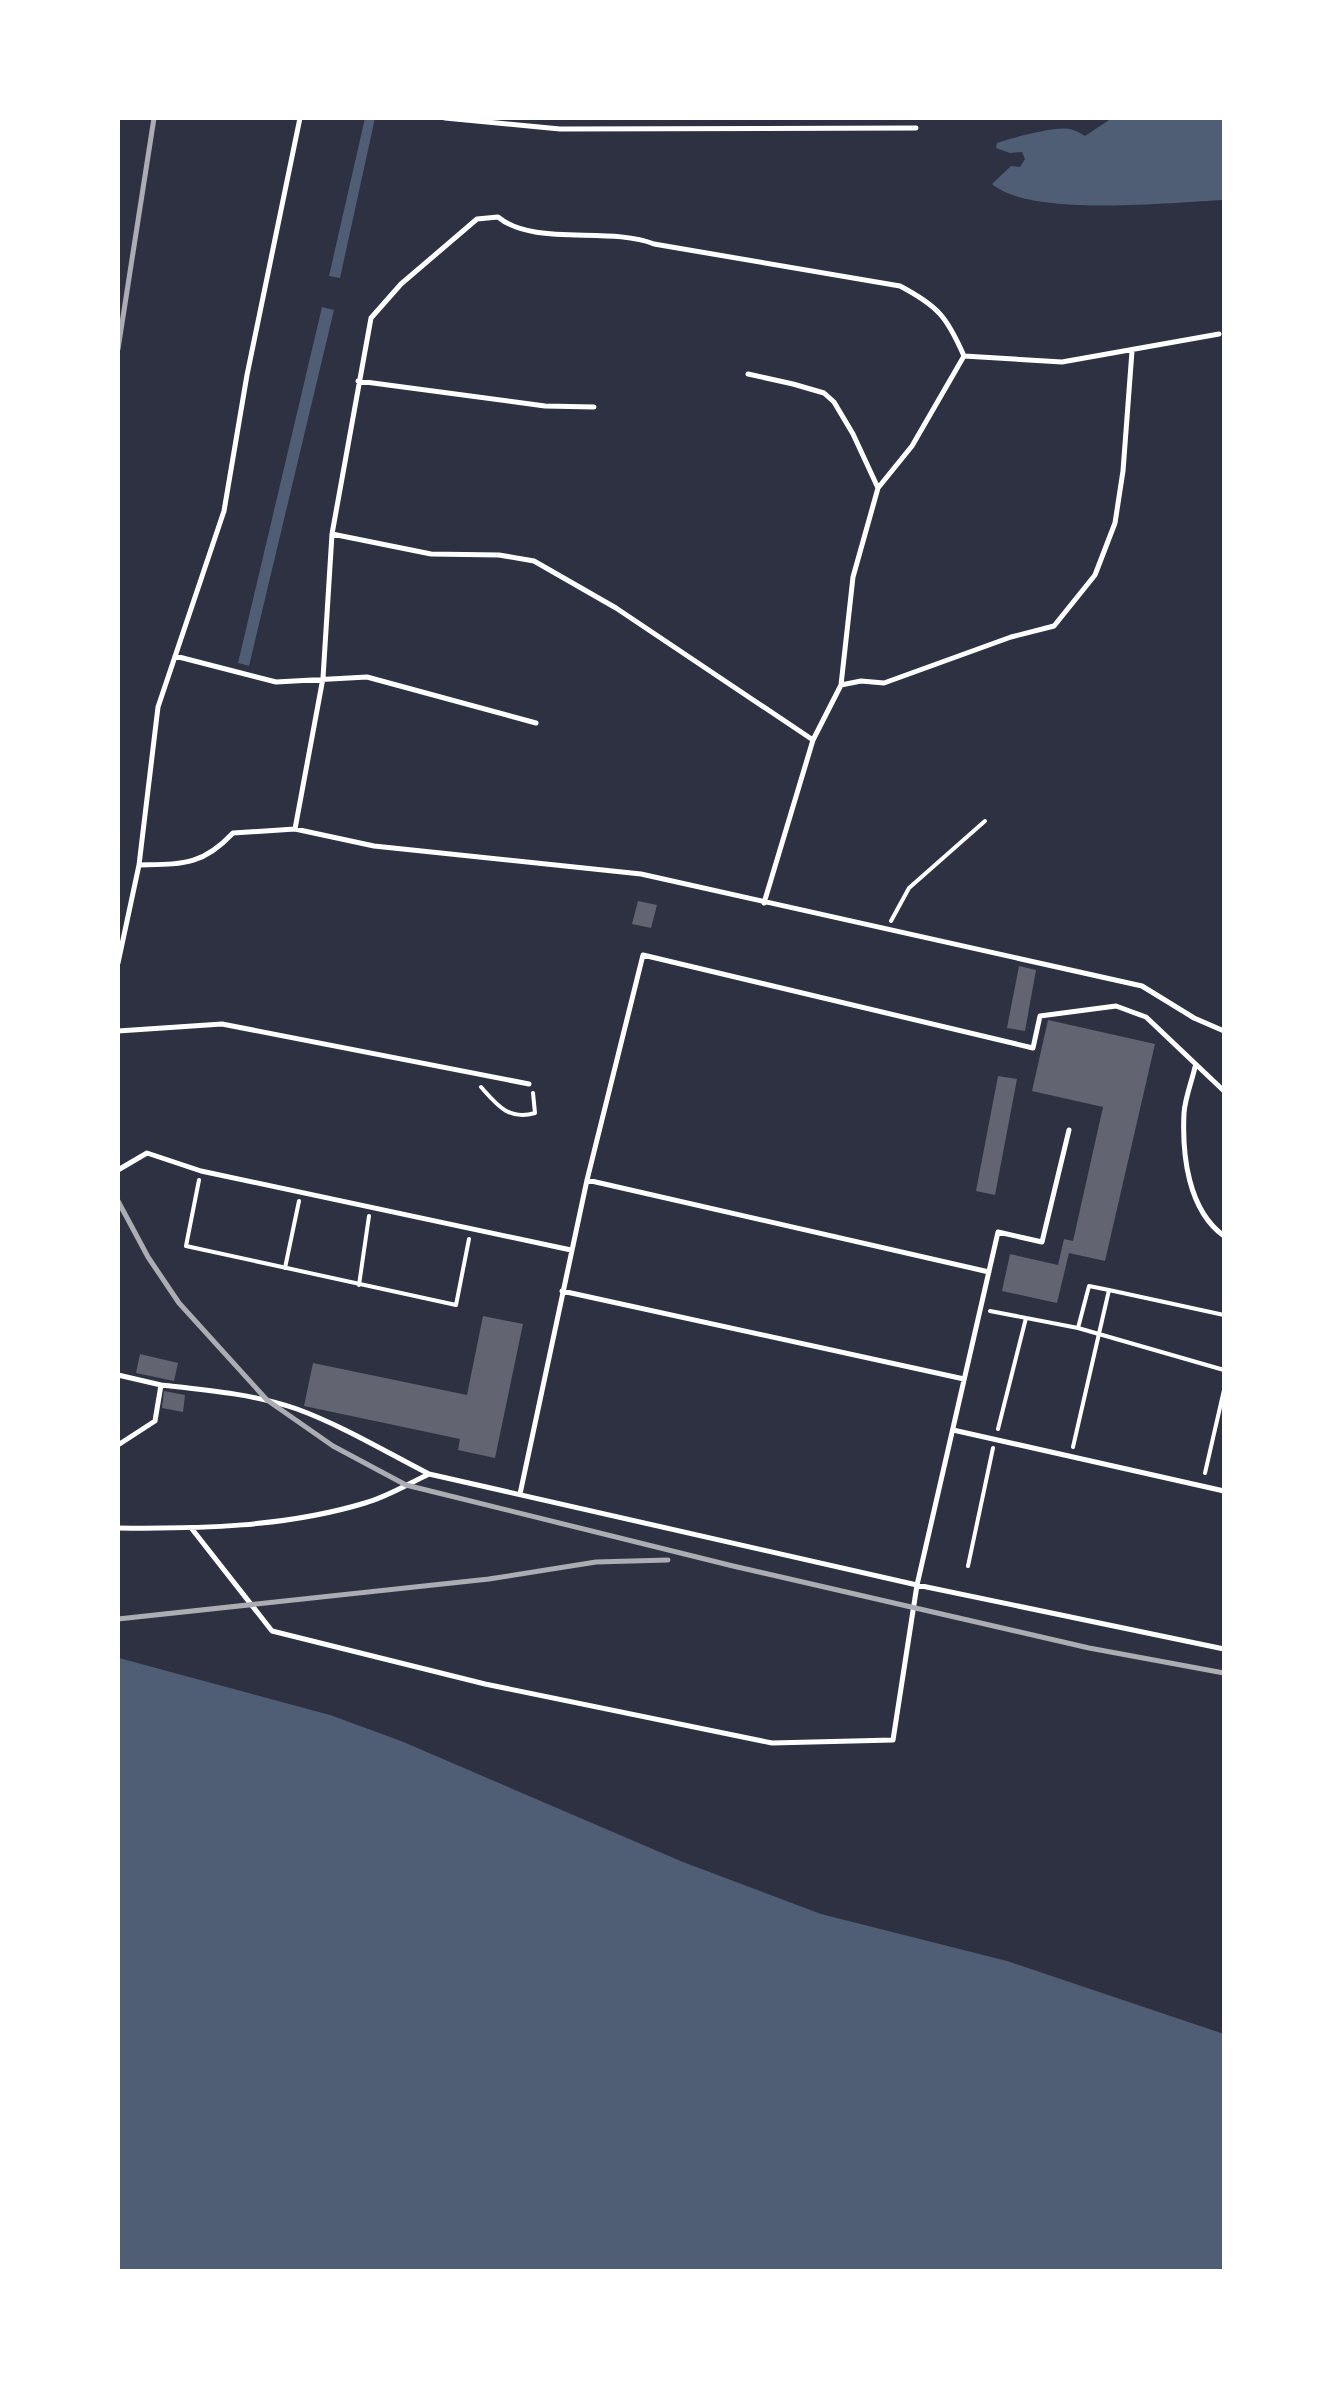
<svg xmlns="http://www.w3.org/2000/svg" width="1342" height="2389" font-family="Lora,serif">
<rect width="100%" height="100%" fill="#2d3142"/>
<!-- water -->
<path fill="#4f5d75" d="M 365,118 L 375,118 L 340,278 L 329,276 Z
M 1112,118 L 1224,118 L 1224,200 C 1173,202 1031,218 992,184 L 1011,166 L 1020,167 L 1025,159 L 1022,152 L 1010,153 L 996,148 L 997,143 C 1010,138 1057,126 1069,129 C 1075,130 1080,133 1085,136 Z
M 322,307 L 334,310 L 249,666 L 238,663 Z
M 119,1658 L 330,1715 L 401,1741 L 683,1862 L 821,1914 L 1007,1961 L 1224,2034 L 1224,2271 L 118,2271 Z"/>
<!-- building -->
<path fill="#626471" d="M 638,901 L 657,905 L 651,928 L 632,924 Z
M 1019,966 L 1036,970 L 1025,1031 L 1007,1028 Z
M 1048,1020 L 1155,1044 L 1105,1261 L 1069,1253 L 1057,1303 L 1002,1291 L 1010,1254 L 1058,1265 L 1064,1239 L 1073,1241 L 1103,1107 L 1032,1091 Z
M 998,1076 L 1017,1079 L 995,1195 L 976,1191 Z
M 483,1316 L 523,1324 L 495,1458 L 458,1450 L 460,1439 L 304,1406 L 313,1363 L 467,1395 Z
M 140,1354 L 178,1363 L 174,1381 L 136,1373 Z
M 164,1391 L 185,1395 L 183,1412 L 162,1408 Z"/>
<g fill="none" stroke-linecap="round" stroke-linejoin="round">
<!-- path -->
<path stroke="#fff" stroke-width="4" d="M 891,921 L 909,888 L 985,821
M 481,1087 C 497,1105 509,1121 535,1113 L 533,1093
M 199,1180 L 186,1246 L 456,1305 L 469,1239
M 285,1268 L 299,1201
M 359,1285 L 369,1216
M 1109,1290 L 1089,1286 L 1078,1328 L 1224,1370
M 990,1311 L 1078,1328
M 998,1429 L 1026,1318
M 1073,1447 L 1109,1290 L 1224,1315
M 1205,1473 L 1224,1390
M 968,1566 L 993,1448"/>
<!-- service -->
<path stroke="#fff" stroke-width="5" d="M 445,118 L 560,129 L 916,128
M 964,356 L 1062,362 L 1219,334
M 748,374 L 793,384 L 824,393 L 834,402 L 853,434 L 878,488 L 853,577 L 841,685 L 813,740 L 764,903
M 358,381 L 545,406 L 594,407
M 332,534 L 431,554 L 499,555 L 534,561 L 616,608 L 813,740
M 175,656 L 276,682 L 367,677 L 536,723
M 841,685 L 861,681 L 884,683 L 1011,637 L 1054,626 L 1095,575 L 1115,523 L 1123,471 L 1132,351
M 295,829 L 323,678 L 332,534 L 371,318 L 401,284 L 477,219 L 498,217 C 534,247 609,226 654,244 L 900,286 C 938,306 947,317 964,356 L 912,446 L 878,488
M 139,865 C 182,864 202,866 233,833 L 295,829 L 374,846 L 641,874 L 1142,986 L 1194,1018 L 1224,1031
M 118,963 L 139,865 L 158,707 L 224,511 L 247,375 L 300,118
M 118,1031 L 222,1024 L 529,1084
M 1195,1067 C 1192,1081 1185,1098 1184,1113 C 1182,1155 1188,1210 1224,1236
M 118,1170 L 147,1153 L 201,1171 L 571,1250
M 587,1180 L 989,1272
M 562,1291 L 964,1379
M 118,1375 L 161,1385 L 155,1421 L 118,1445
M 161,1385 C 207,1390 253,1394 297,1409 C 343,1426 386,1452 429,1474
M 953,1430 L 1224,1491
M 520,1494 L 587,1180 L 643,955 L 1033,1048 L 1040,1016 L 1116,1006 L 1146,1017 L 1224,1091
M 118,1528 C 199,1529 286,1527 365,1503 C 387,1497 408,1484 429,1474 L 917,1585 L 1224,1649
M 192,1529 L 272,1631 L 485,1684 L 772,1743 L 893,1740 L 917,1585 L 998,1232 L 1042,1242 L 1069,1130"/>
<!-- rail -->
<path stroke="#abadb3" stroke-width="5" d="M 118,349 L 154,118
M 118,1201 L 148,1257 L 179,1303 L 267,1400 L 333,1446 L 406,1485 L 733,1566 L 1089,1648 L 1224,1673
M 118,1619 L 489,1579 L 596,1562 L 668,1560"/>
</g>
<!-- border -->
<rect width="1342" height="2389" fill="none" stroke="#ffffff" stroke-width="240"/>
</svg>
